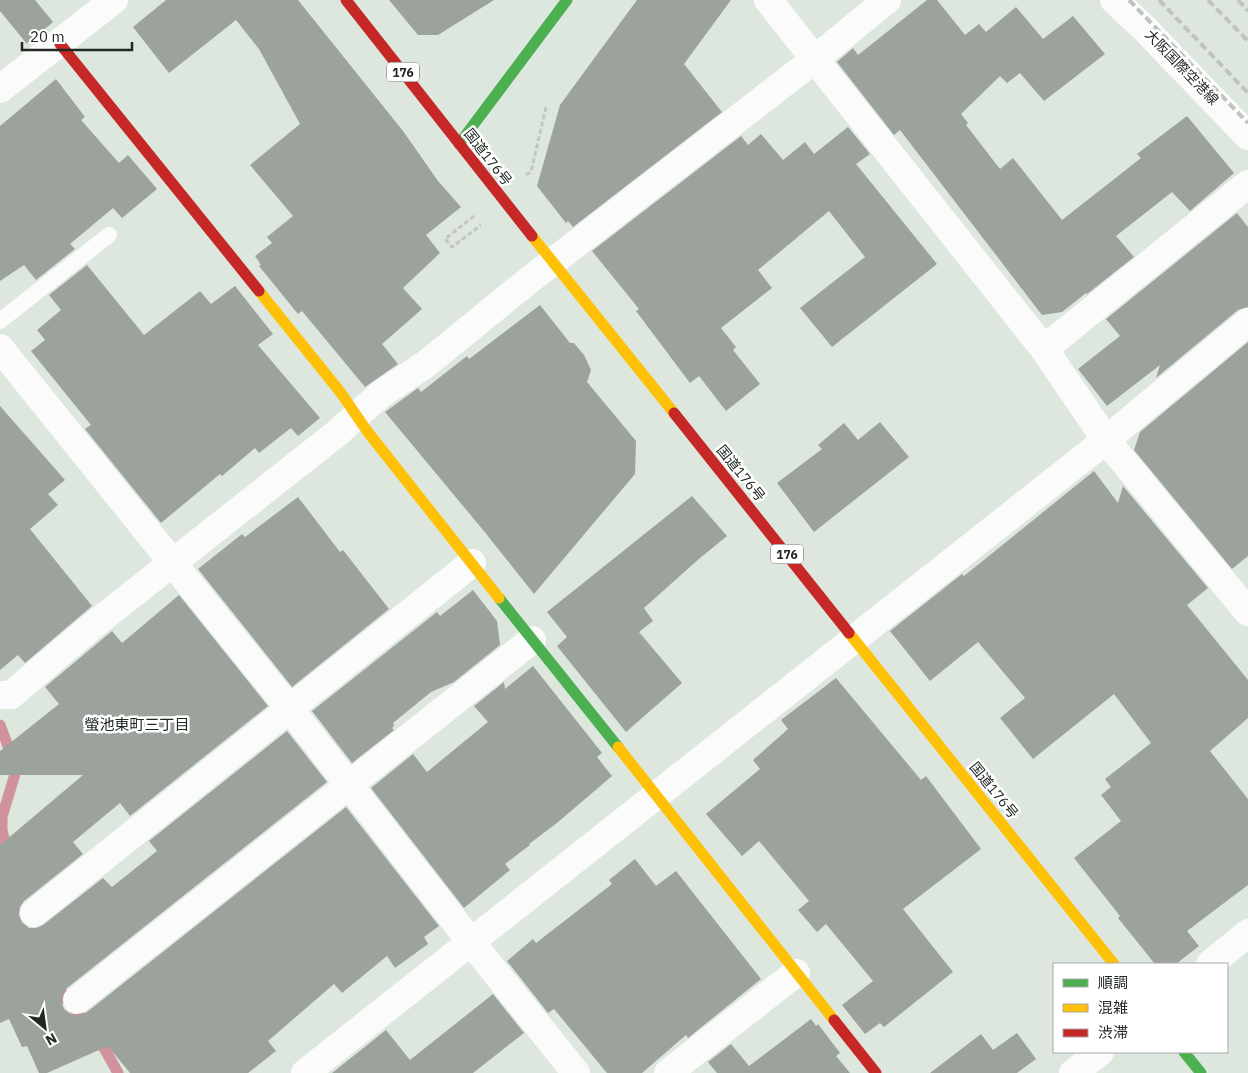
<svg xmlns="http://www.w3.org/2000/svg" width="1248" height="1073" font-family="'IBM Plex Sans','Noto Sans JP',sans-serif">
<rect width="100%" height="100%" fill="#dde7de"/>
<g fill="none" stroke-linecap="round" stroke-linejoin="round">
<!-- stream -->
<path stroke="#d0929c" stroke-width="11" d="M 0,725 L 14,762 L 15,774 L 2,817 L 2,830 L 8,855
M 54,983 L 103,1046 L 118,1073"/>
</g>
<!-- building -->
<path fill="#9ba39c" d="M 0,0 L 35,0 L 53,22 L 27,44 L 0,11 Z
M 166,0 L 298,0 L 403,131 L 438,181 L 461,207 L 426,235 L 440,253 L 403,288 L 422,309 L 382,344 L 398,364 L 365,387 L 302,311 L 298,314 L 259,266 L 261,265 L 255,256 L 272,243 L 267,237 L 293,216 L 250,165 L 300,124 L 259,49 L 236,20 L 169,73 L 133,27 Z
M 389,0 L 494,0 L 438,35 L 418,35 Z
M 637,0 L 731,0 L 684,64 L 722,112 L 573,227 L 568,221 L 566,223 L 537,186 L 560,105 Z
M 927,0 L 937,0 L 965,35 L 979,24 L 986,32 L 1016,7 L 1043,39 L 1073,16 L 1105,54 L 1044,101 L 1020,73 L 1007,83 L 1000,76 L 961,114 L 968,123 L 966,125 L 1000,169 L 1013,158 L 1062,220 L 1141,158 L 1137,154 L 1187,116 L 1234,173 L 1190,211 L 1172,192 L 1116,236 L 1134,257 L 1087,294 L 1086,293 L 1062,312 L 1042,315 L 900,130 L 894,135 L 837,62 L 853,48 L 858,55 Z
M 56,79 L 85,117 L 81,120 L 119,163 L 128,155 L 157,189 L 122,218 L 113,208 L 70,244 L 75,249 L 36,280 L 24,265 L 0,281 L 0,126 Z
M 848,127 L 870,154 L 856,164 L 937,264 L 832,347 L 800,308 L 865,257 L 829,211 L 758,270 L 772,288 L 721,328 L 736,347 L 733,350 L 760,384 L 726,411 L 699,376 L 690,383 L 636,311 L 639,309 L 592,251 L 741,136 L 748,145 L 761,134 L 783,160 L 805,142 L 814,154 Z
M 1237,213 L 1248,227 L 1248,307 L 1238,310 L 1156,378 L 1160,365 L 1107,406 L 1078,369 L 1120,336 L 1106,319 Z
M 87,265 L 144,335 L 200,291 L 211,304 L 235,286 L 273,334 L 258,345 L 320,418 L 298,436 L 291,428 L 259,453 L 255,448 L 222,476 L 220,474 L 161,523 L 85,429 L 91,425 L 31,351 L 45,340 L 37,330 L 61,310 L 49,295 Z
M 540,305 L 570,343 L 574,343 L 584,355 L 591,370 L 587,382 L 636,441 L 635,474 L 534,594 L 487,535 L 488,536 L 385,412 L 418,388 L 421,392 L 467,356 L 469,359 Z
M 1248,342 L 1248,556 L 1232,569 L 1134,450 L 1140,432 Z
M 0,406 L 65,480 L 48,494 L 58,505 L 30,529 L 92,606 L 25,663 L 18,655 L 0,670 Z
M 880,422 L 909,457 L 814,532 L 777,483 L 822,449 L 818,445 L 844,423 L 858,440 Z
M 1094,471 L 1118,503 L 1123,486 L 1208,588 L 1187,605 L 1248,680 L 1248,718 L 1210,751 L 1248,799 L 1248,885 L 1187,931 L 1199,946 L 1176,964 L 1155,964 L 1118,918 L 1120,916 L 1074,858 L 1121,821 L 1101,795 L 1111,787 L 1105,779 L 1151,743 L 1114,694 L 1033,759 L 1000,718 L 1025,698 L 978,642 L 930,681 L 890,631 L 962,574 L 964,576 Z
M 692,496 L 727,536 L 700,558 L 644,608 L 653,621 L 639,632 L 682,683 L 626,732 L 557,646 L 567,637 L 547,612 Z
M 298,497 L 340,552 L 343,550 L 389,609 L 292,687 L 198,569 L 242,534 L 245,537 Z
M 473,590 L 497,621 L 500,645 L 454,682 L 431,692 L 393,723 L 394,726 L 392,728 L 394,730 L 352,763 L 312,711 L 437,612 L 440,616 Z
M 179,595 L 268,706 L 130,816 L 120,803 L 73,842 L 83,854 L 24,901 L 20,907 L 19,915 L 22,922 L 29,928 L 36,928 L 43,925 L 103,878 L 112,887 L 157,851 L 149,841 L 287,731 L 327,782 L 67,988 L 62,995 L 62,1003 L 64,1009 L 72,1015 L 80,1015 L 87,1012 L 346,807 L 439,926 L 424,937 L 428,944 L 395,968 L 387,956 L 342,993 L 334,984 L 268,1041 L 276,1051 L 248,1073 L 130,1073 L 108,1046 L 47,1073 L 39,1073 L 27,1046 L 22,1047 L 9,1019 L 0,1023 L 0,845 L 83,775 L 0,775 L 0,751 L 59,704 L 45,687 L 112,631 L 122,643 Z
M 533,666 L 602,753 L 597,757 L 612,776 L 557,823 L 529,844 L 530,845 L 505,864 L 510,870 L 464,908 L 371,788 L 413,754 L 427,772 L 488,722 L 474,706 L 504,682 L 505,689 Z
M 836,678 L 921,780 L 926,776 L 981,849 L 903,909 L 953,972 L 884,1027 L 880,1023 L 865,1034 L 842,1005 L 873,981 L 826,924 L 817,932 L 798,910 L 809,901 L 759,841 L 742,856 L 706,814 L 760,769 L 753,760 L 788,729 L 781,720 Z
M 635,859 L 656,886 L 676,871 L 761,979 L 688,1038 L 686,1035 L 642,1073 L 607,1073 L 554,1009 L 548,1013 L 507,961 L 533,939 L 536,943 L 612,884 L 609,880 Z
M 493,994 L 524,1033 L 473,1073 L 332,1073 L 386,1030 L 410,1060 Z
M 811,1019 L 816,1026 L 818,1024 L 840,1053 L 836,1056 L 850,1073 L 717,1073 L 708,1062 L 731,1044 L 749,1066 Z
M 1017,1033 L 1036,1059 L 1017,1073 L 930,1073 L 981,1034 L 993,1050 Z"/>
<g fill="none" stroke-linecap="round" stroke-linejoin="round">
<!-- path -->
<path stroke="#c3c6c4" stroke-width="3" stroke-dasharray="5 2.5" stroke-linecap="butt" d="M 526,175 L 531,172 L 546,107
M 474,216 L 445,239 L 452,247 L 481,225"/>
<!-- lane -->
<path stroke="#fafbfa" stroke-width="16" d="M 0,321 L 109,235"/>
<!-- street -->
<path stroke="#fafbfa" stroke-width="28" d="M 768,0 L 1044,349 L 1106,440 L 1248,612
M 1114,0 L 1145,29 L 1248,136
M 0,89 L 114,0
M 0,348 L 290,709 L 471,942 L 576,1073
M 1044,349 L 1248,184
M 0,695 L 11,695 L 91,627 L 336,434 L 381,394 L 426,364 L 528,281 L 815,59 L 887,0
M 34,913 L 472,563
M 1210,964 L 1248,933
M 77,1000 L 532,640
M 305,1073 L 1106,440 L 1248,322
M 668,1073 L 796,973
M 1073,1073 L 1100,1052"/>
<!-- fast -->
<path stroke="#4caf50" stroke-width="11" d="M 459,144 L 567,0
M 499,598 L 618,747
M 1184,1052 L 1201,1073"/>
<!-- slow -->
<path stroke="#ffc107" stroke-width="11" d="M 532,236 L 674,413
M 259,291 L 341,393 L 367,431 L 499,598
M 849,633 L 1114,964
M 618,747 L 834,1020"/>
<!-- jam -->
<path stroke="#c62828" stroke-width="11" d="M 346,0 L 532,236
M 60,44 L 259,291
M 674,413 L 849,633
M 834,1020 L 876,1073"/>
<!-- rail -->
<path stroke="#c0c3c1" stroke-width="4" stroke-dasharray="8 4" stroke-linecap="butt" d="M 1129,0 L 1248,123
M 1159,0 L 1248,93
M 1208,0 L 1248,41
M 1238,0 L 1248,11"/>
</g>
<g text-anchor="middle" dominant-baseline="central" stroke-width="5" stroke-linejoin="round" paint-order="stroke">
<!-- shield labels -->
<g fill="#fff" stroke="#646965" stroke-width="1">
<rect x="387" y="62.5" width="32" height="19" rx="4"/>
<rect x="771" y="544.5" width="32" height="19" rx="4"/>
</g>
<g font-size="12" font-weight="bold" fill="#222923">
<text x="403" y="72">176</text>
<text x="787" y="554">176</text>
</g>
<!-- street labels -->
<g font-size="14" fill="#222923" stroke="#fff">
<text transform="translate(1182 67) rotate(46)">大阪国際空港線</text>
<text transform="translate(488 157) rotate(52)">国道176号</text>
<text transform="translate(741 473) rotate(51)">国道176号</text>
<text transform="translate(994 790) rotate(51)">国道176号</text>
</g>
<!-- neighbourhood labels -->
<g font-size="15" fill="#222923" stroke="#fff">
<text x="137" y="724">螢池東町三丁目</text>
</g>
</g>
<!-- legend -->
<rect x="1053" y="963" width="175" height="90" fill="#ffffff" stroke="#a7a9a7"/>
<rect x="1063" y="979" width="25" height="8" fill="#4caf50" stroke="#a7a9a7"/>
<text x="1098" y="988" font-size="15" fill="#222923">順調</text>
<rect x="1063" y="1004" width="25" height="8" fill="#ffc107" stroke="#a7a9a7"/>
<text x="1098" y="1013" font-size="15" fill="#222923">混雑</text>
<rect x="1063" y="1029" width="25" height="8" fill="#c62828" stroke="#a7a9a7"/>
<text x="1098" y="1038" font-size="15" fill="#222923">渋滞</text>
<!-- north arrow -->
<g transform="translate(45 1028) rotate(151)" stroke="#ffffff" stroke-width="4" paint-order="stroke">
<path d="M0-4L9 19L0 12L-9 19Z" fill="#222923"/>
<text y="-8" font-size="14" font-weight="bold" text-anchor="middle" fill="#222923">N</text>
</g>
<!-- scale -->
<path d="M22 42v8h110v-8" fill="none" stroke="#222923" stroke-width="2.5"/>
<text x="30" y="42" font-size="15" fill="#222923" stroke="#ffffff" stroke-width="4" paint-order="stroke">20 m</text>
</svg>
